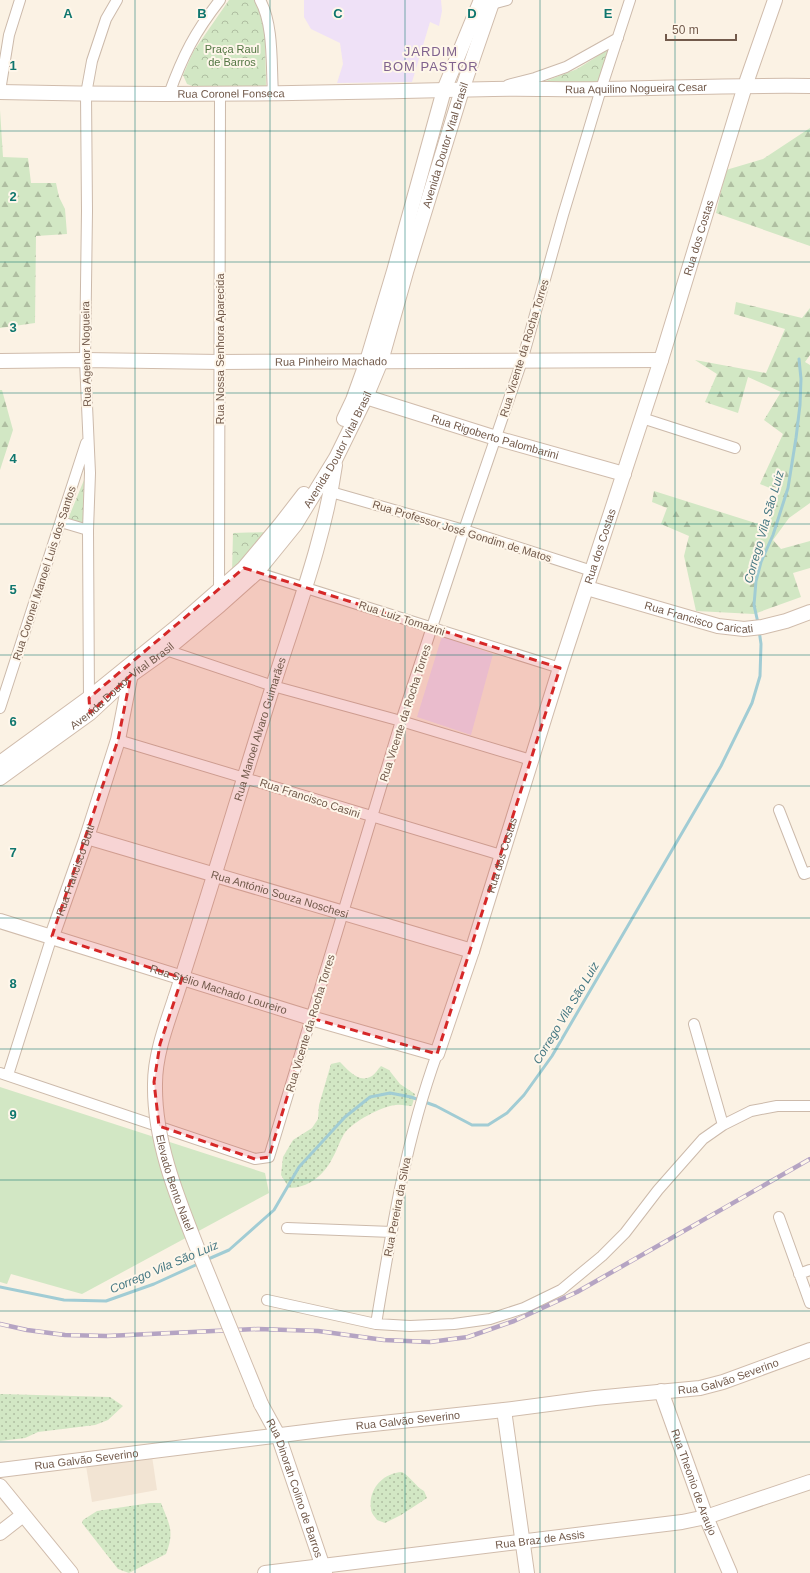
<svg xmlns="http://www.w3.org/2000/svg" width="810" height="1573" font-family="Arial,sans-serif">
<defs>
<pattern id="grass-dots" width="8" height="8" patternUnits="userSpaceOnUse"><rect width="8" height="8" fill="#d2e7c4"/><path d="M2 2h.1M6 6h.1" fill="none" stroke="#afbea1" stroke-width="1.8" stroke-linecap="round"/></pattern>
<pattern id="forest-firs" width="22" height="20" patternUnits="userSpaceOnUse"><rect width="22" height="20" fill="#d2e7c4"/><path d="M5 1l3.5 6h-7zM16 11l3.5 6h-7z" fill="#afbea1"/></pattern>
<pattern id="park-crowns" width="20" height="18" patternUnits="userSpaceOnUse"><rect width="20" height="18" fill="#d2e7c4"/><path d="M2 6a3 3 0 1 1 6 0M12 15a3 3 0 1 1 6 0" fill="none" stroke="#afbea1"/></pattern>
</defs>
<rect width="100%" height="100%" fill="#fbf2e4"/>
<!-- residential -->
<path fill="#f2e4d3" d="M 152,1456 L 157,1490 L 92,1502 L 86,1466 Z"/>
<!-- education -->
<path fill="#efe1f7" d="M 304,0 L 441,0 L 442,11 L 439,26 L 430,22 L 412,82 L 337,83 L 343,64 L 340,43 L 311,29 L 304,17 Z
M 442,636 L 493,654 L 471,735 L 417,717 Z"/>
<!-- grass -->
<path fill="url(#grass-dots)" d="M 340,1062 C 348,1070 359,1084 372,1076 C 375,1074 378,1069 381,1066 L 389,1070 L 400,1084 L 415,1094 L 412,1106 C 407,1106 401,1104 396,1105 C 382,1106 352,1122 344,1134 C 339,1142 337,1151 332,1159 C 323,1176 308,1188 289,1188 L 281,1175 L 283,1157 L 293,1140 L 312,1128 L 318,1119 L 319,1105 L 331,1064 Z
M 0,1394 L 110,1397 L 123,1406 L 108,1420 L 95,1425 L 38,1432 L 25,1438 L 0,1441 Z
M 402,1472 C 411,1477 415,1486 424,1491 L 427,1498 L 401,1515 L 385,1523 L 377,1520 C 375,1517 371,1513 371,1509 C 368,1489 383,1473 402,1472 Z
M 150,1503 L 161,1503 C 169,1524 175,1531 166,1554 L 129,1573 L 118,1569 L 82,1523 L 83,1520 L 97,1511 Z"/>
<!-- forest -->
<path fill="url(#forest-firs)" d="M 0,110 L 3,157 L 28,158 L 31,183 L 56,183 L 59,197 L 65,209 L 67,234 L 36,236 L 35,323 L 0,328 Z
M 810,128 L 810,246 L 716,213 L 726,170 L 763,159 Z
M 736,302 L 802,318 L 810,308 L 810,355 L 805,362 L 810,365 L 810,503 L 789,518 L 773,540 L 781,549 L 810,541 L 810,568 L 793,573 L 801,597 L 754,614 L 696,611 L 684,556 L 689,536 L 661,524 L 667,508 L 652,502 L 654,491 L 768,527 L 779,492 L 760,484 L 783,434 L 764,420 L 781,392 L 748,377 L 738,413 L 705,402 L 717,374 L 695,360 L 766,373 L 785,329 L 734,314 Z
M 0,390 L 2,390 L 13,430 L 0,470 Z"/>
<!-- park -->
<path fill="url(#park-crowns)" d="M 229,0 L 254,0 L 260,11 L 265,29 L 266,88 L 200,89 L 187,84 L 183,75 L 193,52 Z
M 609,49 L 598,84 L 545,86 L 546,81 L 577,69 Z
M 84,480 L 83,523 L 68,519 Z
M 269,532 L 232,573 L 233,533 Z"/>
<!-- pitch -->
<path fill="#d2e7c4" d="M 0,1087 L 265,1173 L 269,1193 L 82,1294 L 11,1274 L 7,1284 L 0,1282 Z"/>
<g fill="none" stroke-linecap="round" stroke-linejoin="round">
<!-- stream -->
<path stroke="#a1ccd4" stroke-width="3" d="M 758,623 L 754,605 L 756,581 L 761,562 L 773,535 L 788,488 L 796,438 L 800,405 L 801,379 L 799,359
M 206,1260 L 229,1250 L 274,1210 L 299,1167 L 345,1117 L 370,1097 L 390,1093 L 411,1097 L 436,1106 L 472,1125 L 488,1125 L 507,1113 L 524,1095 L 552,1056 L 721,766 L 752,703 L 760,676 L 761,644 L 759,630
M 0,1287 L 64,1300 L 106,1301 L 154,1284 L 200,1263"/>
<defs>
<path id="street" d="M 260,0 C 274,25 271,65 273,93
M 486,3 L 492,4 L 507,0
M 508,85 L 535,78 L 566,67 L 618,38
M 0,91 L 9,35 L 20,0
M 169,94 C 183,55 195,32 220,0
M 642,418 L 735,448
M 331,492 L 464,530 L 592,571
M 61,522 L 88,530
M 252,571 L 560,668
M 219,593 L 220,94
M 166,650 L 273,686 L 401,721 L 531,760
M 89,702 L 88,530 L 90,473 L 85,360 L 87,211 L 86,94 L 92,61 L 106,19 L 117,0
M 0,708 L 86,443
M 118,740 L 501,855
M 779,810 L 804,874 L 810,872
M 694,1024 L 723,1125
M 0,1073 L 255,1159 L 269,1157 L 401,721 L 464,530 L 522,361 L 563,215 L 601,89 L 630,0
M 8,1075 L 52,936
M 779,1217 L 810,1303
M 287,1228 L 392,1232
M 799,1274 L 810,1270
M 267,1300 L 376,1324 L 410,1326 L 454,1324 L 490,1319 L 524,1308 L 561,1290 L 602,1256 L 625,1233 L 658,1190 L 703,1139 L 723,1125 L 751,1111 L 777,1106 L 810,1106
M 376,1324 C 391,1233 405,1142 437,1054"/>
<g id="secondary">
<path id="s1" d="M 0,92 C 164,96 328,93 493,89 C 529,88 566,90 602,89 C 672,88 741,85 810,86"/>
<path id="s2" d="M 0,361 L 85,360 L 220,362 L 661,360"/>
<path id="s3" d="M 366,397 L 496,438 L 624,474"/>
<path d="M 344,419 L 353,400 L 367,361 L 394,271 L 444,90 L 481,0"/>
<path id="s4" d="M 587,588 L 718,626 L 744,629 L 762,627 L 786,621 L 810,612"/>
<path d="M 0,763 L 89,698 L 179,625 L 244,568 L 280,525 L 304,494"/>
<path id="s5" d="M 0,778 L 90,713 L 131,675 L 166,650 L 220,605 L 256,573 L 295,525 L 336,458 L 366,397 L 381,361 L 406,272 L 462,90 L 493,0"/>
<path id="s6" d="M 87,837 L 472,951"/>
<path id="s7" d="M 0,921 L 311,1018 L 437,1054 L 472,951 L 560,668 L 661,360 L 745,86 L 775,0"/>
<path id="s8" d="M 52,936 L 87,837 L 118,740 L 131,673"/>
<path id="s9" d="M 175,999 C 209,895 240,790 273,686 C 296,613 324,541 335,465"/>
<path id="s10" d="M 661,1391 L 706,1517 L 730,1573"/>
<path id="s11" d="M 261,1404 L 278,1435 L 325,1573"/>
<path d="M 504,1410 L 527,1573"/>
<path id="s12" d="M 0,1470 L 345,1427 L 504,1410 L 595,1398 L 700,1388 L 723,1382 L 810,1350"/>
<path d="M 0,1486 L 71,1573"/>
<path d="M 0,1533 L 23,1515"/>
<path id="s13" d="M 265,1573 L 682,1522 L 706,1517 L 810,1482"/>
</g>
</defs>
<!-- street casing -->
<use href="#street" stroke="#ccbaab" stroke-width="12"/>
<!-- secondary casing -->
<use href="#secondary" stroke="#d0bcac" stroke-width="16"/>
<!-- street -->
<use href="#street" stroke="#fff" stroke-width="10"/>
<!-- secondary -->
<use href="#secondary" stroke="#fff" stroke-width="14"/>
<defs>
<path id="rail" d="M 0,1324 L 27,1330 L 65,1335 L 107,1336 L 258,1329 L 318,1331 L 384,1340 L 430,1342 L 468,1337 L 514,1321 L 577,1292 L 810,1159"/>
</defs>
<!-- rail casing -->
<use href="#rail" stroke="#b5a4c3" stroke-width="4.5"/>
<!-- rail -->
<use href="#rail" stroke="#fef6ea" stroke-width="3" stroke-dasharray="9" stroke-linecap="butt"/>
<defs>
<g id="secondary-bridge">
<path id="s14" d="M 175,999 C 166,1026 155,1055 155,1084 C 154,1141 177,1197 198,1250 C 219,1301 240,1353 261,1404"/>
</g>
</defs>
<!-- secondary-bridge casing -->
<use href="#secondary-bridge" stroke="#d0bcac" stroke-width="16" stroke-linecap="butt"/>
<!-- secondary-bridge -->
<use href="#secondary-bridge" stroke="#fff" stroke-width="14"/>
</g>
<!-- marked area -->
<path fill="#d62828" fill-opacity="0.2" stroke="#d62828" stroke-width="3" stroke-dasharray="8 5" stroke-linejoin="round" d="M 244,568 L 560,668 L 437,1054 L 311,1018 L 269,1157 L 255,1159 L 159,1126 L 154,1082 L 160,1044 L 182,978 L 52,936 L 118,740 L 131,675 L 90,713 L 89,698 Z"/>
<!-- grid -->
<path fill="none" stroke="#0f766e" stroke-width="1" stroke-opacity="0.55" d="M 135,0 L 135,1573M 270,0 L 270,1573M 405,0 L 405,1573M 540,0 L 540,1573M 675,0 L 675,1573M 0,131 L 810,131M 0,262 L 810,262M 0,393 L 810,393M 0,524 L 810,524M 0,655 L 810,655M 0,786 L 810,786M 0,918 L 810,918M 0,1049 L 810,1049M 0,1180 L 810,1180M 0,1311 L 810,1311M 0,1442 L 810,1442"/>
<g text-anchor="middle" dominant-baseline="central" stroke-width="4" stroke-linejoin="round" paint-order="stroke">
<!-- park labels -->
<g font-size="11" fill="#537744" stroke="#fef6ea">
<text x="232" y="49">Praça Raul<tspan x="232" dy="13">de Barros</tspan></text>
</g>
<!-- street labels -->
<g font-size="11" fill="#725a4b" stroke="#fef6ea">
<text stroke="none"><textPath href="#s1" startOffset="636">Rua Aquilino Nogueira Cesar</textPath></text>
<text stroke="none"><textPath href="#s1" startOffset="231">Rua Coronel Fonseca</textPath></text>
<text stroke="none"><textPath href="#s5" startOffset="801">Avenida Doutor Vital Brasil</textPath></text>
<text stroke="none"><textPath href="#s7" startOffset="1314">Rua dos Costas</textPath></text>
<text transform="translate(524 348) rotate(-73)">Rua Vicente da Rocha Torres</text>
<text transform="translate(220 349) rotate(-90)">Rua Nossa Senhora Aparecida</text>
<text transform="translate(86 354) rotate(-91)">Rua Agenor Nogueira</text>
<text stroke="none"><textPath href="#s2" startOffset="331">Rua Pinheiro Machado</textPath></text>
<text stroke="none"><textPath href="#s3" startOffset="135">Rua Rigoberto Palombarini</textPath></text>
<text stroke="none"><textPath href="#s5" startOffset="477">Avenida Doutor Vital Brasil</textPath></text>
<text transform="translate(462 531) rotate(17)">Rua Professor José Gondim de Matos</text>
<text stroke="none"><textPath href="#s7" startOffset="990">Rua dos Costas</textPath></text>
<text transform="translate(44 573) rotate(-72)">Rua Coronel Manoel Luis dos Santos</text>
<text stroke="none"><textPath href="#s4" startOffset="116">Rua Francisco Caricati</textPath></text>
<text transform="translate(402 618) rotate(18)">Rua Luiz Tomazini</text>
<text stroke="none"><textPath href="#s5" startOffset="153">Avenida Doutor Vital Brasil</textPath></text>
<text transform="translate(405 713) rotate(-72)">Rua Vicente da Rocha Torres</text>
<text stroke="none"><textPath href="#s9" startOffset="283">Rua Manoel Alvaro Guimarães</textPath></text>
<text transform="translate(310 798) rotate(18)">Rua Francisco Casini</text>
<text stroke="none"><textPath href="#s7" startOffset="666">Rua dos Costas</textPath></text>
<text stroke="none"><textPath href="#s8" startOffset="70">Rua Francisco Botti</textPath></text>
<text stroke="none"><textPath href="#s6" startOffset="201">Rua António Souza Noschesi</textPath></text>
<text stroke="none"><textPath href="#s7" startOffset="229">Rua Stélio Machado Loureiro</textPath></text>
<text transform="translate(310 1023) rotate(-73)">Rua Vicente da Rocha Torres</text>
<text stroke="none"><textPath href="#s14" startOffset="189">Elevado Bento Natel</textPath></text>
<text transform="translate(397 1207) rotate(-79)">Rua Pereira da Silva</text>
<text stroke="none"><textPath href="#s12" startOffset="735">Rua Galvão Severino</textPath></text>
<text stroke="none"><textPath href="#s12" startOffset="411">Rua Galvão Severino</textPath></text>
<text stroke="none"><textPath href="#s12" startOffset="87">Rua Galvão Severino</textPath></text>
<text stroke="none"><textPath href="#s10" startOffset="97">Rua Theonio de Araujo</textPath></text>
<text stroke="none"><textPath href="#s11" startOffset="91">Rua Dinorah Colino de Barros</textPath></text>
<text stroke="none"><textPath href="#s13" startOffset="277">Rua Braz de Assis</textPath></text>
</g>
<!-- water labels -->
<g font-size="12" font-style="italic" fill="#477984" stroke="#fef6ea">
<text transform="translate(764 527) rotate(-74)">Corrego Vila São Luiz</text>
<text transform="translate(566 1013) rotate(-59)">Corrego Vila São Luiz</text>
<text transform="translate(164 1267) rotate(-23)">Corrego Vila São Luiz</text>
</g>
<!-- quarter labels -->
<g font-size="13" letter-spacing="1" fill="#80638e" stroke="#fef6ea">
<text x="431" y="51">JARDIM<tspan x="431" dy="15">BOM PASTOR</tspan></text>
</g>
</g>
<g font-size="13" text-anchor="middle" font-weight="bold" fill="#0f766e" stroke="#fef6ea" stroke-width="4" stroke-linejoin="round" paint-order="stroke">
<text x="68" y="18">A</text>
<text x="202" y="18">B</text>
<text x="338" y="18">C</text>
<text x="472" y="18">D</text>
<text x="608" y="18">E</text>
<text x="13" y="70">1</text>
<text x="13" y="201">2</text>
<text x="13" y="332">3</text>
<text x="13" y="463">4</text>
<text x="13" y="594">5</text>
<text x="13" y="726">6</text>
<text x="13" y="857">7</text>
<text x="13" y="988">8</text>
<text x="13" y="1119">9</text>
</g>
<!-- scale -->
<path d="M666 34v6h70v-6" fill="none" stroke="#725a4b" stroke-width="2"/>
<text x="672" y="34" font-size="12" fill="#725a4b" stroke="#fef6ea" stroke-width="3" paint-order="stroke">50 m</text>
</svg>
